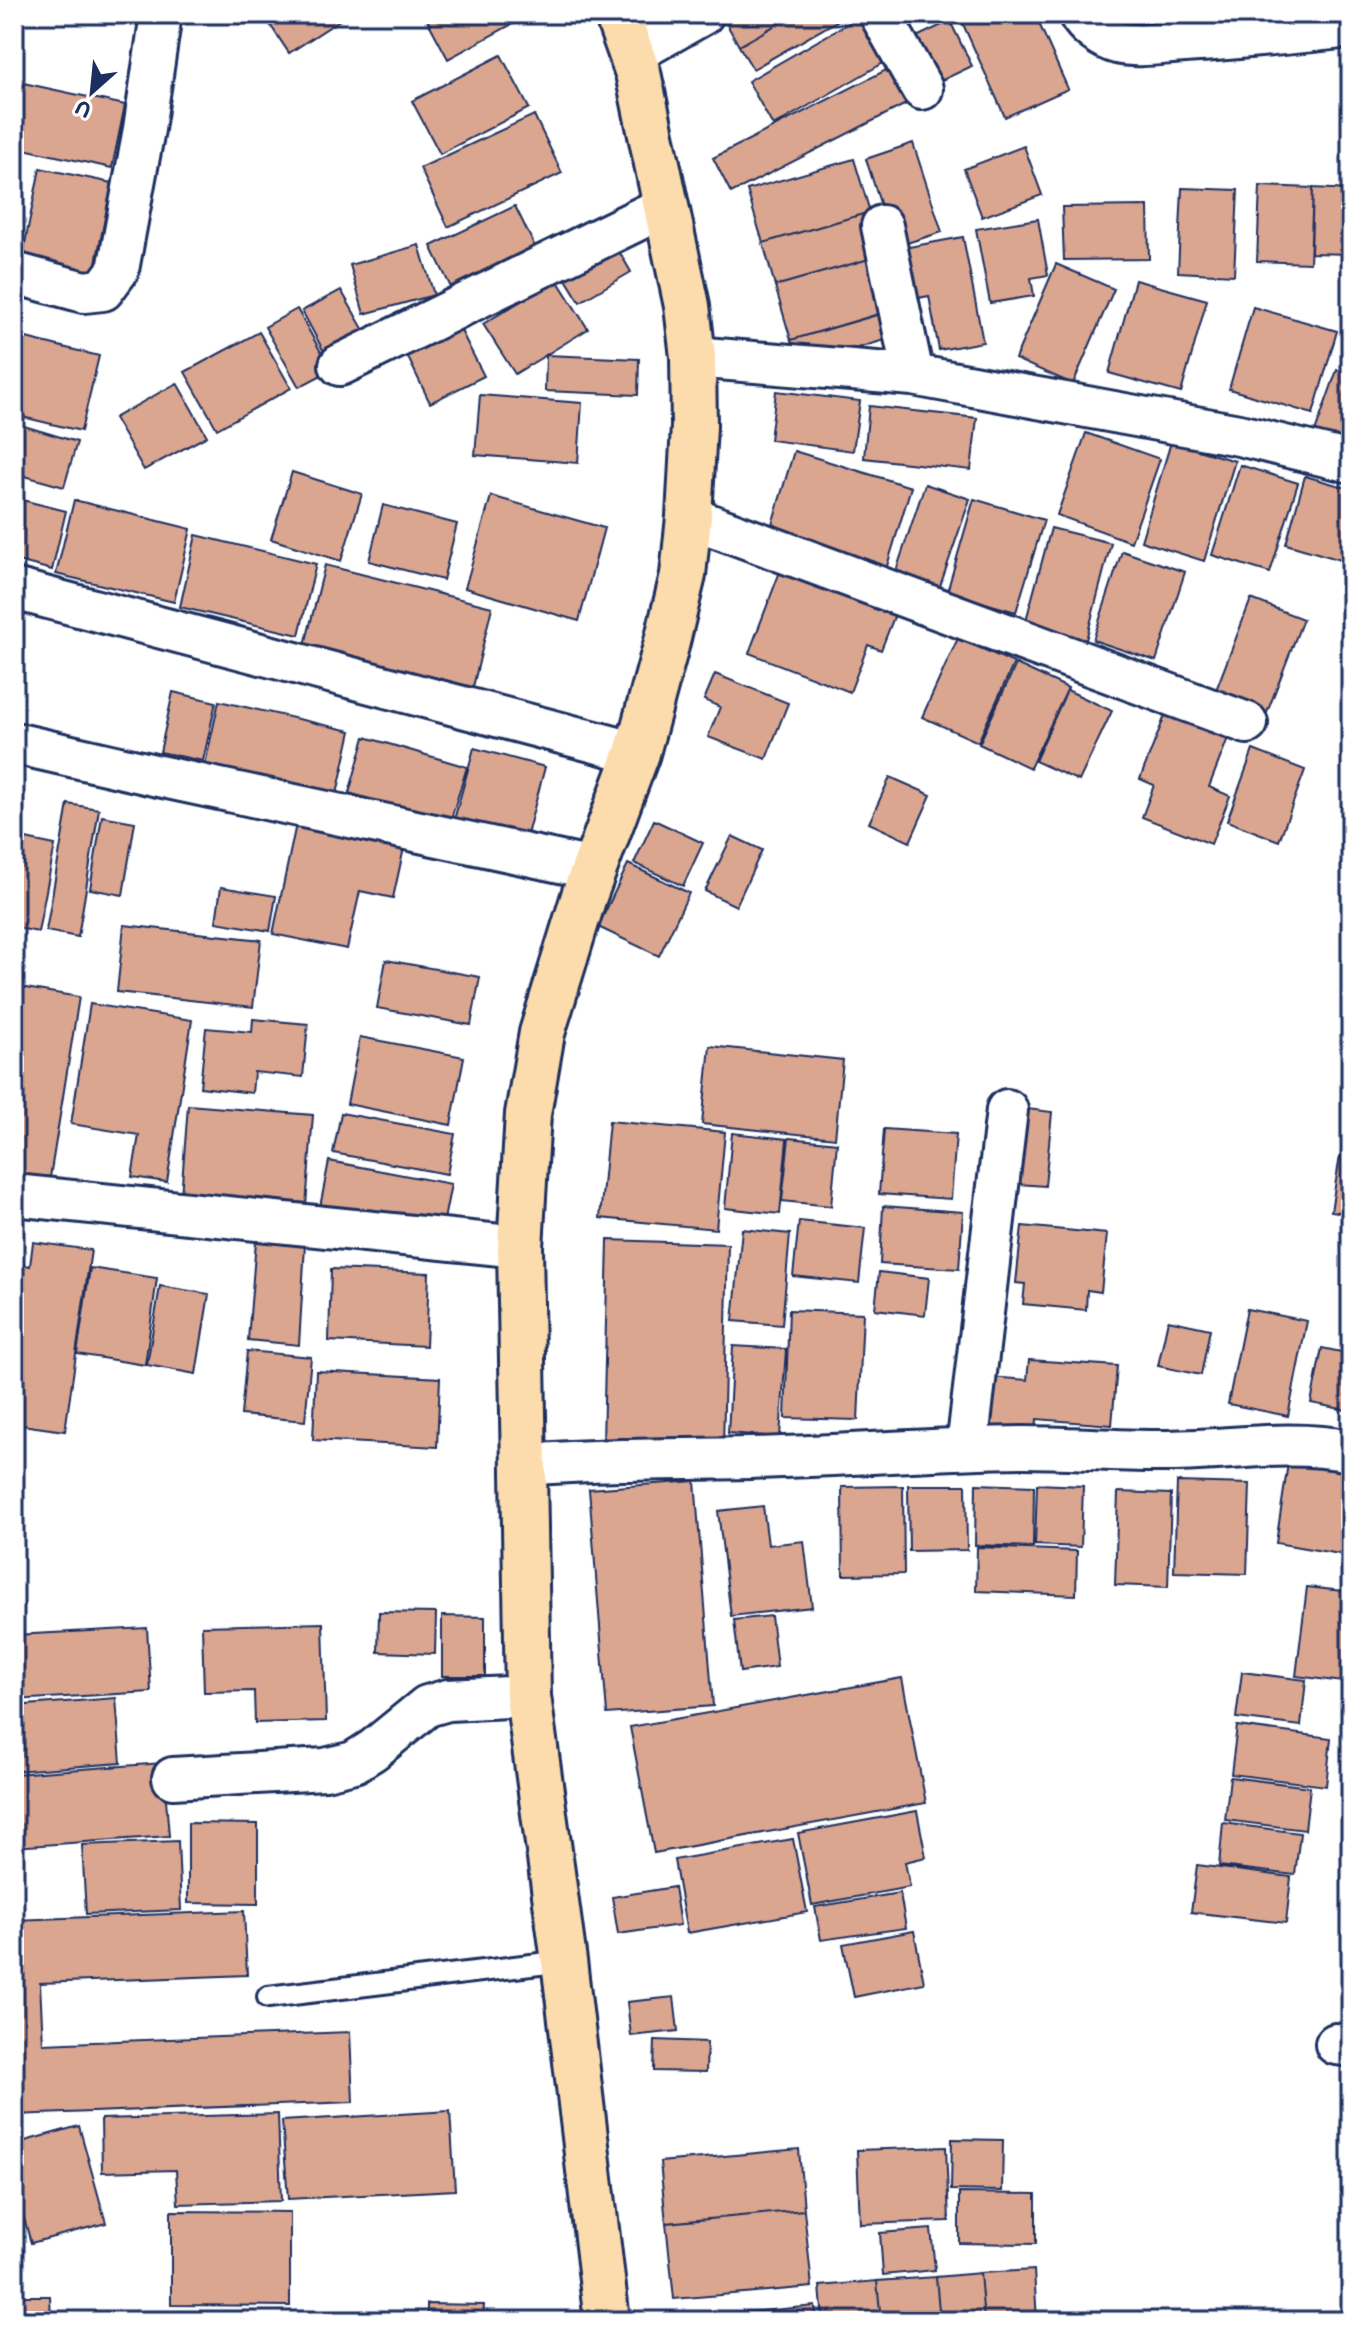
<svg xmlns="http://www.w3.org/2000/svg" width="1365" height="2335" font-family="Itim,sans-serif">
<rect width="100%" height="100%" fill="#fff"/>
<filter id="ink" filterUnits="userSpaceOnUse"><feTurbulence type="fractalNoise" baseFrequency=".0125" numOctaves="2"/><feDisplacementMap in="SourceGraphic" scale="16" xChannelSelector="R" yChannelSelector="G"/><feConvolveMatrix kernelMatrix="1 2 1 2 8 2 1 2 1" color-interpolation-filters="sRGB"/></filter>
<g filter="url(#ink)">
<!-- building -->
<path fill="#dba690" stroke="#1b2f5e" stroke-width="2" d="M 233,14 L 258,14 L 241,25 Z
M 263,14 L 349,14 L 289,53 Z
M 424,14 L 526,14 L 527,16 L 448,59 Z
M 721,14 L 795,14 L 739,46 Z
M 795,14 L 849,14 L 753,69 L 739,46 Z
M 980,14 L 1035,14 L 1068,89 L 1005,117 L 962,22 Z
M 859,17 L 885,62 L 773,126 L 748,81 Z
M 950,21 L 972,66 L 930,86 L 908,41 Z
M 501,55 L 529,108 L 440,154 L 412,101 Z
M 888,69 L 906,104 L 731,193 L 713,158 Z
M 14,81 L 125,105 L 112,168 L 14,147 Z
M 534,115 L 562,173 L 448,227 L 420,168 Z
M 913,143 L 942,232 L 894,247 L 866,159 Z
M 1024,146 L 1042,195 L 982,217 L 964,169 Z
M 854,159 L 870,212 L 763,243 L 747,190 Z
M 40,168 L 112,183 L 94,273 L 22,258 Z
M 1260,186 L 1313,188 L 1310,263 L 1257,261 Z
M 1182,188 L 1238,190 L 1234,275 L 1178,272 Z
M 1313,188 L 1351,190 L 1351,254 L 1311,253 Z
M 515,206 L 540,257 L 455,296 L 431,246 Z
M 1148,206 L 1149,259 L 1064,260 L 1062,207 Z
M 870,212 L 883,255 L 775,286 L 763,243 Z
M 1038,219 L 1048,275 L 1031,278 L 1034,296 L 990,303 L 976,229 Z
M 963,237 L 983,342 L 939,350 L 929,296 L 908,300 L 898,249 Z
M 613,241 L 631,272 L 580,302 L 561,271 Z
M 419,245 L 434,295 L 364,314 L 350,265 Z
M 883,255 L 899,308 L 791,340 L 775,286 Z
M 1056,264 L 1114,289 L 1073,384 L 1015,359 Z
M 552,272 L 588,329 L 515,374 L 483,324 L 526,298 L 521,291 Z
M 1135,280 L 1207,300 L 1181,393 L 1109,373 Z
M 341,290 L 370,341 L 330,363 L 302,311 Z
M 1253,307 L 1337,331 L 1313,414 L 1229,389 Z
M 297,309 L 331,370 L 299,387 L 265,327 Z
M 887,312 L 895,337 L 799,365 L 791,340 Z
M 454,317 L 484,376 L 430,403 L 401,343 Z
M 259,332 L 291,388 L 217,429 L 185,372 Z
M 14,335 L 99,356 L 81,431 L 14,415 Z
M 546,355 L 639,359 L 638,395 L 545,391 Z
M 1337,370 L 1351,375 L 1351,451 L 1313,438 Z
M 177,383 L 207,436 L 144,470 L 114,418 Z
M 776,391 L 860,401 L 853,451 L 770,440 Z
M 480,395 L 582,403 L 578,463 L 475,455 Z
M 869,406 L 977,418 L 971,470 L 864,458 Z
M 14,423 L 77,442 L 64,487 L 14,473 Z
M 1086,433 L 1160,459 L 1131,542 L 1057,515 Z
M 1171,442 L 1235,461 L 1204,561 L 1141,541 Z
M 794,451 L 911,487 L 884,576 L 767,541 Z
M 1240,465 L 1298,483 L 1270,573 L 1212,555 Z
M 292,472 L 362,494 L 341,561 L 271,539 Z
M 1305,476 L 1351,489 L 1351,563 L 1286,544 Z
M 925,484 L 970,499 L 938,592 L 894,577 Z
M 491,496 L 604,528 L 579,621 L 465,588 Z
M 14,498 L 66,511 L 52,570 L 14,560 Z
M 974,499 L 1044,520 L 1016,612 L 947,592 Z
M 74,500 L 191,529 L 174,602 L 56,574 Z
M 383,505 L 457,524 L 443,580 L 369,561 Z
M 1051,528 L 1111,543 L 1086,640 L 1025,624 Z
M 196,535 L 316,564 L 299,635 L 180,607 Z
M 1122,551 L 1185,572 L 1156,661 L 1093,640 Z
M 784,561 L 899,604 L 881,650 L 868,645 L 850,692 L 749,653 Z
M 325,565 L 492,607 L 473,687 L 305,645 Z
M 1251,599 L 1303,619 L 1265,718 L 1213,698 Z
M 958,638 L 1014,663 L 978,742 L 922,717 Z
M 1016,664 L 1068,688 L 1030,768 L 979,744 Z
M 715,674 L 788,703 L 766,759 L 708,737 L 720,707 L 704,700 Z
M 1067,690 L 1112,711 L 1079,781 L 1035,761 Z
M 173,692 L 216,702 L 203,761 L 160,752 Z
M 219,701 L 351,731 L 335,803 L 203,774 Z
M 1166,713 L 1228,738 L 1209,787 L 1230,796 L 1211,844 L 1142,817 L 1154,785 L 1140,779 Z
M 365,737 L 467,767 L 450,822 L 349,793 Z
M 474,748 L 545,767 L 524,846 L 452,827 Z
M 1253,750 L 1305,770 L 1279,841 L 1227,821 Z
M 890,777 L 931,795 L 910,842 L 869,823 Z
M 68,804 L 99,809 L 78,937 L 46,931 Z
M 102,816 L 135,822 L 123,895 L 90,889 Z
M 654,820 L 703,843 L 683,886 L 634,863 Z
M 296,824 L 404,848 L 393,898 L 360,891 L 347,949 L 273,934 Z
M 732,836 L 762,850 L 736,906 L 705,891 Z
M 16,837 L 55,845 L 38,932 L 14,927 L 14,847 Z
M 628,864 L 689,893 L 659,956 L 598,927 Z
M 221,887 L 276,896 L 270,931 L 216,922 Z
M 124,925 L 261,940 L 253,1007 L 117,992 Z
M 386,960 L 480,977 L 471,1025 L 377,1008 Z
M 14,986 L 79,997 L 47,1196 L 14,1191 Z
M 90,1004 L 192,1020 L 167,1182 L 132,1177 L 139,1135 L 71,1124 Z
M 253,1019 L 308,1024 L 303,1077 L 254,1072 L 252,1093 L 200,1087 L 206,1028 L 252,1032 Z
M 360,1037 L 464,1057 L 451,1125 L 347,1104 Z
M 710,1046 L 843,1060 L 835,1138 L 702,1124 Z
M 188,1105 L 313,1115 L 306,1206 L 181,1196 Z
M 1011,1107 L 1052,1112 L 1045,1186 L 1004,1183 Z
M 341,1113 L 455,1134 L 447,1174 L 333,1153 Z
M 609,1121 L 725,1132 L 716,1229 L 600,1218 Z
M 884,1129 L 956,1134 L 951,1199 L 879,1194 Z
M 732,1133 L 787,1139 L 780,1214 L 725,1208 Z
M 789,1138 L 837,1143 L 831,1206 L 782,1201 Z
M 1340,1156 L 1351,1158 L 1351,1214 L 1331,1211 Z
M 329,1161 L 451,1184 L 442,1230 L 320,1207 Z
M 883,1206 L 963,1212 L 959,1269 L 880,1264 Z
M 799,1221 L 865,1228 L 859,1283 L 793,1276 Z
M 1022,1226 L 1107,1234 L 1101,1292 L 1087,1290 L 1086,1310 L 1023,1304 L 1025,1284 L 1016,1283 Z
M 742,1229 L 790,1234 L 782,1325 L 733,1321 Z
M 608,1240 L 728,1244 L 723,1447 L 603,1443 Z
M 256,1241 L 305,1245 L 299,1345 L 248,1340 Z
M 33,1242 L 91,1250 L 65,1431 L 14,1424 L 14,1263 L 30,1266 Z
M 90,1268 L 157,1278 L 145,1365 L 77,1354 Z
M 331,1269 L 429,1273 L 426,1346 L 329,1341 Z
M 879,1272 L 929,1278 L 925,1315 L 875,1309 Z
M 160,1286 L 209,1294 L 196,1374 L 147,1365 Z
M 1247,1309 L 1307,1321 L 1288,1416 L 1228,1404 Z
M 789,1310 L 863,1313 L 858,1420 L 785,1418 Z
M 1168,1320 L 1210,1329 L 1201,1375 L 1158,1366 Z
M 733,1346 L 786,1349 L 780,1437 L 728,1433 Z
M 1322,1348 L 1351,1354 L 1351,1411 L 1311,1403 Z
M 247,1351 L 311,1357 L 305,1421 L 241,1415 Z
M 1029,1360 L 1117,1366 L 1112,1425 L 1037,1419 L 1036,1434 L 988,1430 L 991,1377 L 1027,1380 Z
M 316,1371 L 440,1378 L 437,1447 L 313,1440 Z
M 1288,1463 L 1351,1473 L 1351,1556 L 1276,1543 Z
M 695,1481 L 713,1706 L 607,1714 L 589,1489 Z
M 1177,1482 L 1250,1484 L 1247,1574 L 1174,1572 Z
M 976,1484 L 1034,1486 L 1033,1547 L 975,1545 Z
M 1037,1484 L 1083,1486 L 1081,1547 L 1035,1545 Z
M 908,1485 L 966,1485 L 967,1550 L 909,1551 Z
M 903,1486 L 904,1574 L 843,1575 L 842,1487 Z
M 1118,1492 L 1171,1494 L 1168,1587 L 1115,1585 Z
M 763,1506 L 768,1545 L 804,1541 L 812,1607 L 731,1616 L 718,1511 Z
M 977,1547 L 1077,1551 L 1076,1595 L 976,1591 Z
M 1307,1587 L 1351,1592 L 1351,1683 L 1296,1676 Z
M 379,1612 L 436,1613 L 435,1654 L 378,1652 Z
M 442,1616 L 485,1617 L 485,1676 L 442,1676 Z
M 771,1616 L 777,1667 L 740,1672 L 734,1620 Z
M 323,1623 L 326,1721 L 255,1723 L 254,1691 L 204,1692 L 202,1626 Z
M 147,1628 L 151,1692 L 14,1700 L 14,1635 Z
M 1242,1672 L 1306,1680 L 1301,1726 L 1236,1718 Z
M 902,1678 L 926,1803 L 654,1853 L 630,1727 Z
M 116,1698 L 121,1763 L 14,1771 L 14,1706 Z
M 1237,1726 L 1331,1738 L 1326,1786 L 1231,1774 Z
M 163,1763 L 169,1836 L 14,1847 L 14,1774 Z
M 1230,1777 L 1310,1787 L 1305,1830 L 1225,1820 Z
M 917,1811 L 926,1857 L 905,1862 L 910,1887 L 812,1905 L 798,1833 Z
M 188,1823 L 258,1824 L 258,1904 L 188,1903 Z
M 1223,1823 L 1300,1833 L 1295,1875 L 1219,1866 Z
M 793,1839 L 807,1912 L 687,1933 L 674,1860 Z
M 178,1841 L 181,1910 L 86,1914 L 82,1845 Z
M 1197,1865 L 1291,1877 L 1286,1923 L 1191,1912 Z
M 674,1887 L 680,1925 L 618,1934 L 612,1897 Z
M 900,1893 L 906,1928 L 821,1940 L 815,1907 Z
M 244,1911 L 247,1975 L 40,1983 L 43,2044 L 350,2032 L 353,2102 L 14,2115 L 14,1920 Z
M 914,1931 L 924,1983 L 854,1997 L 843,1944 Z
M 674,1997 L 678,2031 L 631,2036 L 627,2002 Z
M 655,2040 L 707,2042 L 706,2072 L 654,2071 Z
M 450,2111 L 455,2190 L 288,2199 L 282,2121 Z
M 278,2114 L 281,2201 L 178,2204 L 176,2170 L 102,2172 L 101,2119 Z
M 79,2126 L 106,2223 L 31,2243 L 14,2183 L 14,2144 Z
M 952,2139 L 1003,2140 L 1002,2191 L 951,2190 Z
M 946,2147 L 949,2221 L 860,2224 L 857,2150 Z
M 799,2149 L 804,2210 L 666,2223 L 660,2162 Z
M 959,2193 L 1036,2194 L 1036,2244 L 959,2243 Z
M 804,2210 L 812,2287 L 674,2299 L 666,2223 Z
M 171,2211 L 290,2212 L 290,2306 L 171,2305 Z
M 931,2229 L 935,2270 L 883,2275 L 880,2233 Z
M 1034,2270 L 1037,2321 L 984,2321 L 980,2273 Z
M 980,2273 L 984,2321 L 940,2321 L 936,2277 Z
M 936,2277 L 940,2321 L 881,2321 L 877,2281 Z
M 877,2281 L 881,2321 L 823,2321 L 820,2286 Z
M 14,2296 L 50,2296 L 51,2321 L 14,2321 Z
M 427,2304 L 484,2305 L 483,2321 L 427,2321 Z
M 815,2306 L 817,2321 L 696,2321 L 696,2317 Z"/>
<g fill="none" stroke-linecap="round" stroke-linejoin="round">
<defs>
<path id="service" d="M 268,1997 L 564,1961"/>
<path id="minor" d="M 880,14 L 922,89
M 1079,14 C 1086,27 1103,39 1117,43 C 1139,48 1163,43 1185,42 C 1241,39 1296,33 1351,27
M 630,55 L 703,14
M 882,226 L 913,375
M 14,273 L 84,292 L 103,290 L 118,270 L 144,129 L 161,14
M 693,357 L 913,375 L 1239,435 L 1351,462
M 340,365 L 666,206
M 689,517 L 1247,723
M 14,589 L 637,753
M 14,743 L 154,775 L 593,869
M 14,1195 L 520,1247
M 967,1448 L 1007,1110
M 525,1465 C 600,1459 675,1459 750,1458 C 841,1456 932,1448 1023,1447 C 1068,1447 1112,1451 1157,1451 C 1222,1452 1286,1438 1351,1451
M 173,1778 L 325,1769 L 354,1762 L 373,1750 L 427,1706 L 448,1700 L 528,1696
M 1336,2044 L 1351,2046"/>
<path id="trunk" d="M 607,2321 L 564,1961 L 528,1696 L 520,1247 L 528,1114 L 542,1033 L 584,896 L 637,753 L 666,646 L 683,575 L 689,517 L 694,426 L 693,357 L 687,306 L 638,73 L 617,14"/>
</defs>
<!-- service casing -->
<use href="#service" stroke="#1b2f5e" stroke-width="26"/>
<!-- minor casing -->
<use href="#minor" stroke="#1b2f5e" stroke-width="46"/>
<!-- trunk casing -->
<use href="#trunk" stroke="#1b2f5e" stroke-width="50"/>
<!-- service -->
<use href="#service" stroke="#fff" stroke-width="20"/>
<!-- minor -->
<use href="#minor" stroke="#fff" stroke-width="40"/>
<!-- trunk -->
<use href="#trunk" stroke="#fcdcac" stroke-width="44"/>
</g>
</g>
<!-- margin -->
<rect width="1365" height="2335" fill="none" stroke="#fff" stroke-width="48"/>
<rect x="24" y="24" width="1317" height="2287" fill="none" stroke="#1b2f5e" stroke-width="3" filter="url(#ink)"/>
<!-- north arrow -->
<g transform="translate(92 92) rotate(207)" stroke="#ffffff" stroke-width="6" paint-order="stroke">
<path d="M0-6L14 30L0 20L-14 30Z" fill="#1b2f5e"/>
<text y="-12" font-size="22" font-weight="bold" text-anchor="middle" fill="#1b2f5e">U</text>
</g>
</svg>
